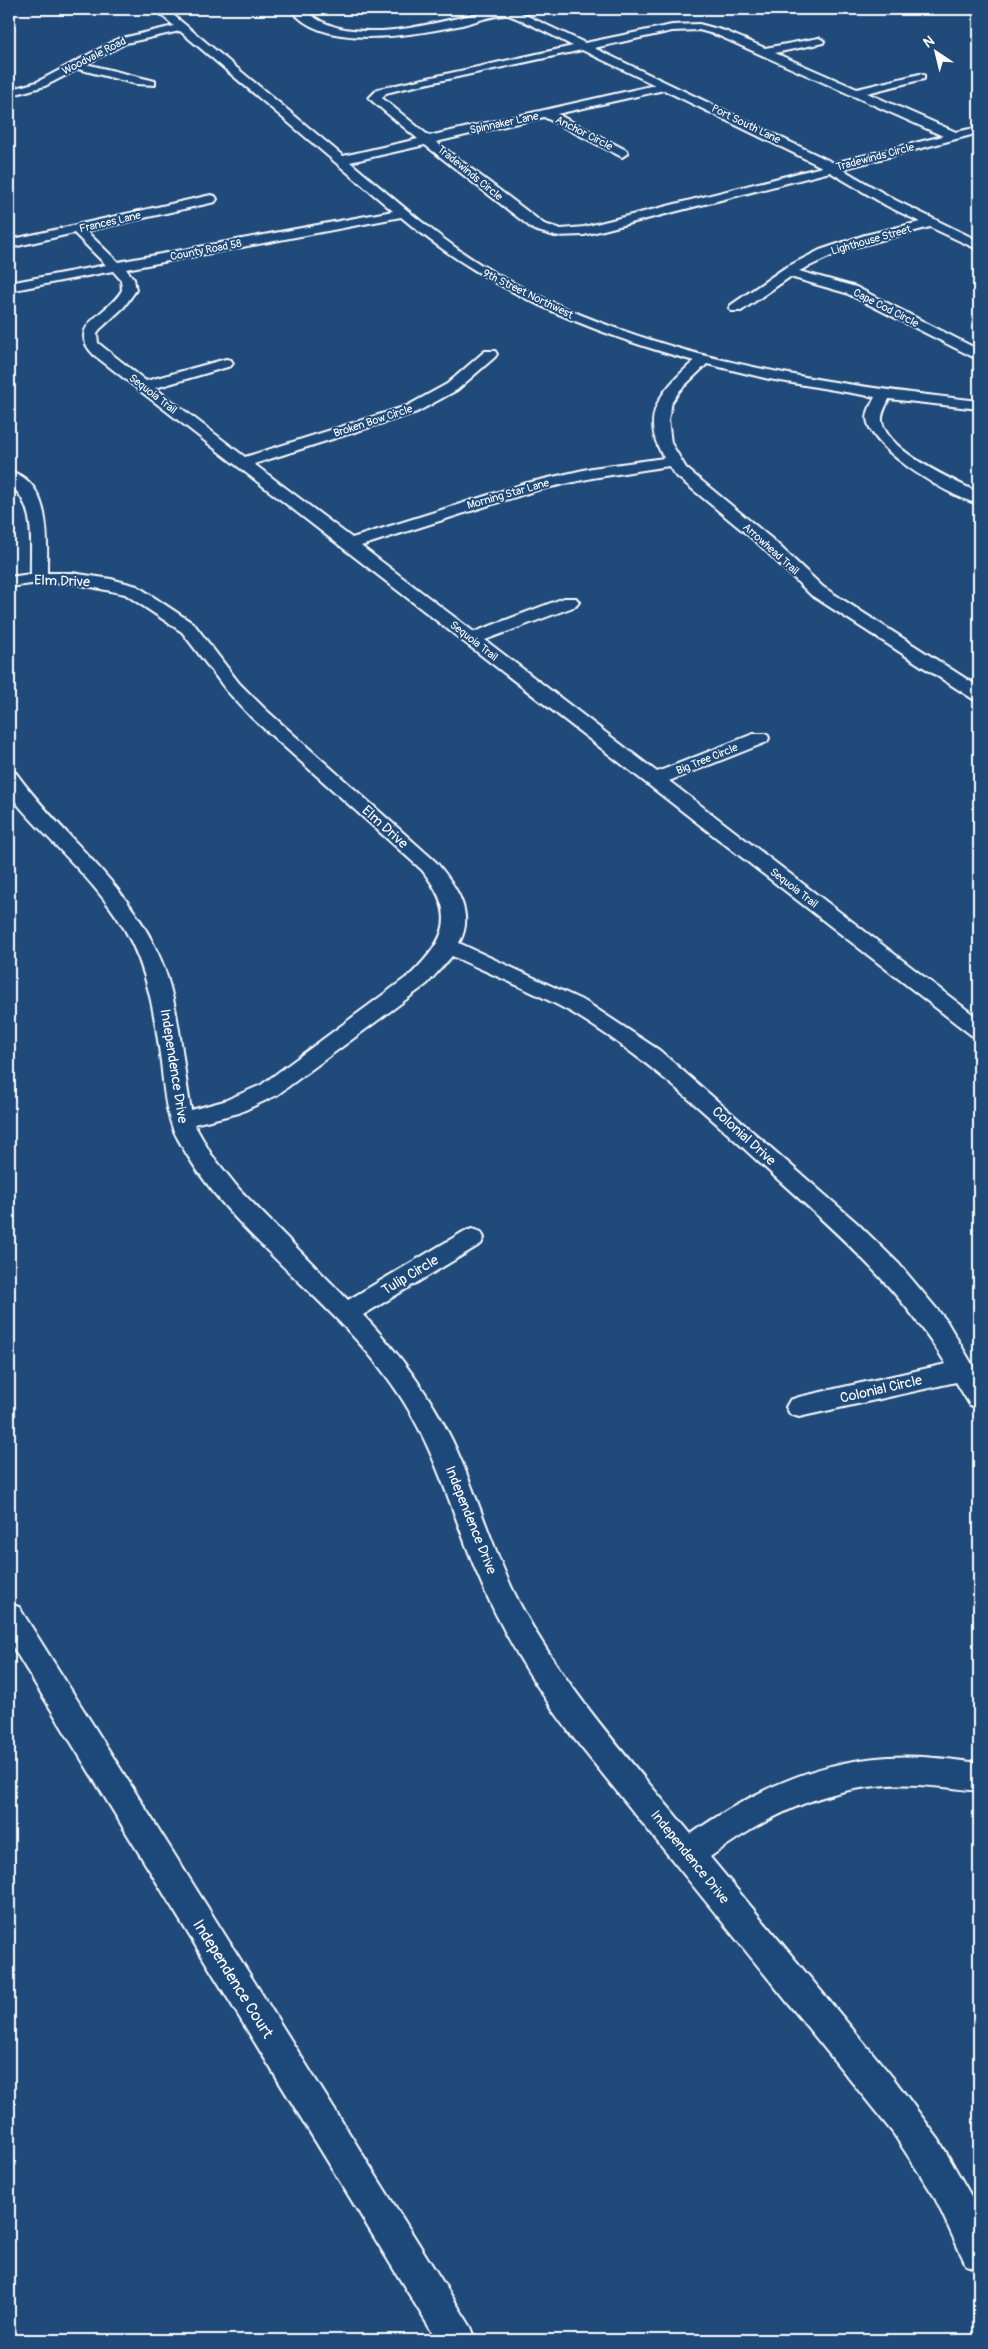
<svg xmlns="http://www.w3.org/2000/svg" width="988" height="2349" font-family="Pangolin,sans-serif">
<rect width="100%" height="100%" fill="#1f4a7a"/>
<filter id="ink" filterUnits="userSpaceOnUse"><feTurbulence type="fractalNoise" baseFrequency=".02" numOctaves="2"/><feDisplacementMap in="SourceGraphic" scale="10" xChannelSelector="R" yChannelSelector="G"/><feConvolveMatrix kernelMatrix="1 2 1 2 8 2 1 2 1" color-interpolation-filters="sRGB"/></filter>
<g filter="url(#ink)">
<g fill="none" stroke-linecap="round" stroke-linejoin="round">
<defs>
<path id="minor" d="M 155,9 L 166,9 L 343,156 L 418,139 L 371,100 L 369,98 L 378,89 L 573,46 C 561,40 516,16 507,15 C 496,14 474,22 462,25 C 418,34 322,53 291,9 C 307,9 311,17 325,23 C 338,29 355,31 370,31 C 422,32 472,9 524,9 L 519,12 L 585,43 L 672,25 L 699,24 L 725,31 L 765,48 L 819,38 L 824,41 L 823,43 L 775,53 L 857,89 L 920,74 L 924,75 L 924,79 L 867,93 L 956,132 L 979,127 L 979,133 L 842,169 L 895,200 L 979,241 L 979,250 L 930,227 L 844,250 L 799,271 L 856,287 L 979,350 L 979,360 L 846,293 L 790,277 L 741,311 L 731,311 L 729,308 L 731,305 L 783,269 L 820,250 L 865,235 L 920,222 L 887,206 L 830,172 L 584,235 L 555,236 L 534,230 L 425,145 L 350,162 C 398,202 445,245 500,276 C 647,358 815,383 979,401 L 979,409 L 889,399 C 886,406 881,414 882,421 C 887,452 954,480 979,493 L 979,504 C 950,497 876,453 868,423 C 865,415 871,405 875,397 L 769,379 L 707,364 L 680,390 L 672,402 L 668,419 L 671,443 L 686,468 L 772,539 L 823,587 L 979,687 L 979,700 L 973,699 L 811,595 L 760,545 L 674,474 L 669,466 L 592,478 L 537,490 L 361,546 L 474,632 L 564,598 L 576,598 L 579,602 L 576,606 L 485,640 L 657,772 L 753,734 L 767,734 L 769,738 L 767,742 L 669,781 L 979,1019 L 979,1037 L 971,1035 L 94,355 C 64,325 110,314 122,290 L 121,280 L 113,271 L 9,291 L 9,283 L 106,265 L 74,233 L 9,248 L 9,240 L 211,195 L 215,196 L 217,199 L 215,202 L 86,231 L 118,262 L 393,211 L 180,31 L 126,43 L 86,64 L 155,81 L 155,85 L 136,84 L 78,69 L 45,86 L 9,96 L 9,90 L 37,82 L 118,39 L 174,26 ZM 699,30 L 717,35 L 943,136 L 834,163 L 594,48 L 672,31 ZM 582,50 L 655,85 L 429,136 L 382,98 L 386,93 L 402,89 ZM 664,90 L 822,167 L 584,227 L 561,229 L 544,224 L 436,142 L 544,117 L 622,157 L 628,153 L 626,150 L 557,114 ZM 401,217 C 486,289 587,332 694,361 C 662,390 638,415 664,458 L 592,468 L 527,483 L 352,538 L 254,464 L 417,412 L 457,390 L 495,357 L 497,354 L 495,351 L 485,351 L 447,384 L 407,406 L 245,457 L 155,388 L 231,366 L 233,363 L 231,360 L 226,359 L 146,381 L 98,343 L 97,334 L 99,330 L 124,307 L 136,290 L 134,279 L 126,269 Z
M 9,471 C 52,482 47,540 47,573 L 72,573 L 111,579 L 137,586 L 194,624 L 239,683 L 265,709 L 436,862 C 455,885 476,913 459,943 L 586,1002 L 659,1050 L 856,1222 L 899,1264 L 946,1320 L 979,1376 L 979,1408 L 970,1405 L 956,1382 L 799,1417 L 790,1414 L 786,1407 L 790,1400 L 799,1397 L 946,1364 C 899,1285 829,1226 762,1165 C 702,1110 642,1054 571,1012 C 533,991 491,974 452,956 L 427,984 L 277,1095 L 239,1113 L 194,1124 L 211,1154 L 239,1189 L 348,1300 L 463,1232 L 472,1229 L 481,1232 L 484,1238 L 481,1244 L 363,1315 C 399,1353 429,1393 452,1440 C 478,1495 493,1554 522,1608 C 567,1691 631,1761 691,1834 C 749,1793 815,1761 888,1757 C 918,1755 949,1759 979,1763 L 979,1791 C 949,1788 918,1783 888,1785 C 820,1789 764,1818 710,1857 L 894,2079 L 939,2140 L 979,2210 L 979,2270 L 966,2265 L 934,2196 L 893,2133 L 572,1736 C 534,1685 501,1631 477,1573 C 453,1515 436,1452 402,1399 C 342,1303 231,1239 178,1139 C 165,1116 164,1088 161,1062 C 155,1016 148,970 125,930 C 103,892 70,861 40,829 C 32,820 11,800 9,789 C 8,783 9,776 9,771 L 16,773 C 60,834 125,881 157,951 C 180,1000 181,1057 191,1110 L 224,1101 L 261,1085 L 411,974 C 449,937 456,913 422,870 L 251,717 L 227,691 L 182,632 L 125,594 L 72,583 L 39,583 L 9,587 L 9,577 L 31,574 C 30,542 37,506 9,484 Z
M 9,1604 L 19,1607 L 471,2327 L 476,2340 L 437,2340 L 9,1641 Z"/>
</defs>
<!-- minor casing -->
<use href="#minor" stroke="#fff" stroke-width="4"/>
<!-- minor -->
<use href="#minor" fill="#1f4a7a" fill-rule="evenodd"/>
</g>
</g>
<g text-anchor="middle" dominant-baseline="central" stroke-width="4" stroke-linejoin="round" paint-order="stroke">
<!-- far-street labels -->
<g font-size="11" fill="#fff" stroke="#1f4a7a">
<text transform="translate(94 56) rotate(-27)">Woodvale Road</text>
<text transform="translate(504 123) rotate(-12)">Spinnaker Lane</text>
<text transform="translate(746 124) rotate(26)">Port South Lane</text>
<text transform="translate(584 133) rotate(27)">Anchor Circle</text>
<text transform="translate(875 157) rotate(-15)">Tradewinds Circle</text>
<text transform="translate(470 173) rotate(39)">Tradewinds Circle</text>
<text transform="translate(110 222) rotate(-13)">Frances Lane</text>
<text transform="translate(871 240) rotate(-16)">Lighthouse Street</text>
<text transform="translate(206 250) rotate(-11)">County Road 58</text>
<text transform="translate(528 294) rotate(26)">9th Street Northwest</text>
<text transform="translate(886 308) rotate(27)">Cape Cod Circle</text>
<text transform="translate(153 394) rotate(38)">Sequoia Trail</text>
<text transform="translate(373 421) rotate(-18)">Broken Bow Circle</text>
<text transform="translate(508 494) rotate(-16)">Morning Star Lane</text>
<text transform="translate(771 549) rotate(42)">Arrowhead Trail</text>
<text transform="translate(474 641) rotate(38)">Sequoia Trail</text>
<text transform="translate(707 759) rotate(-22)">Big Tree Circle</text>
<text transform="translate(794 888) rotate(38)">Sequoia Trail</text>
</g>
<!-- street labels -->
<g font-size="14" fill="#fff" stroke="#1f4a7a">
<text transform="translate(62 581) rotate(2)">Elm Drive</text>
<text transform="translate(385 827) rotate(42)">Elm Drive</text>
<text transform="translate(174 1066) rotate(81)">Independence Drive</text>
<text transform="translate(744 1136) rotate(42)">Colonial Drive</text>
<text transform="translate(410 1275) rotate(-31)">Tulip Circle</text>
<text transform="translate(881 1389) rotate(-13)">Colonial Circle</text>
<text transform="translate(471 1520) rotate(68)">Independence Drive</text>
<text transform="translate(690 1857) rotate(51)">Independence Drive</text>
</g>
<!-- near-street labels -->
<g font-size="16" fill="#fff" stroke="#1f4a7a">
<text transform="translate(233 1979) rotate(58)">Independence Court</text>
</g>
</g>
<!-- margin -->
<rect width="988" height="2349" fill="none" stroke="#1f4a7a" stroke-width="30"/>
<rect x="15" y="15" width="958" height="2319" fill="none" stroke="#fff" stroke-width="2" filter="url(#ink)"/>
<!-- north arrow -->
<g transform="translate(936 52) rotate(325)" stroke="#1f4a7a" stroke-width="4" paint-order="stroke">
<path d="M0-4L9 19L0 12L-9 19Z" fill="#ffffff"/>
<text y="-8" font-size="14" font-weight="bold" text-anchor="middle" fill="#ffffff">N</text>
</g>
</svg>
